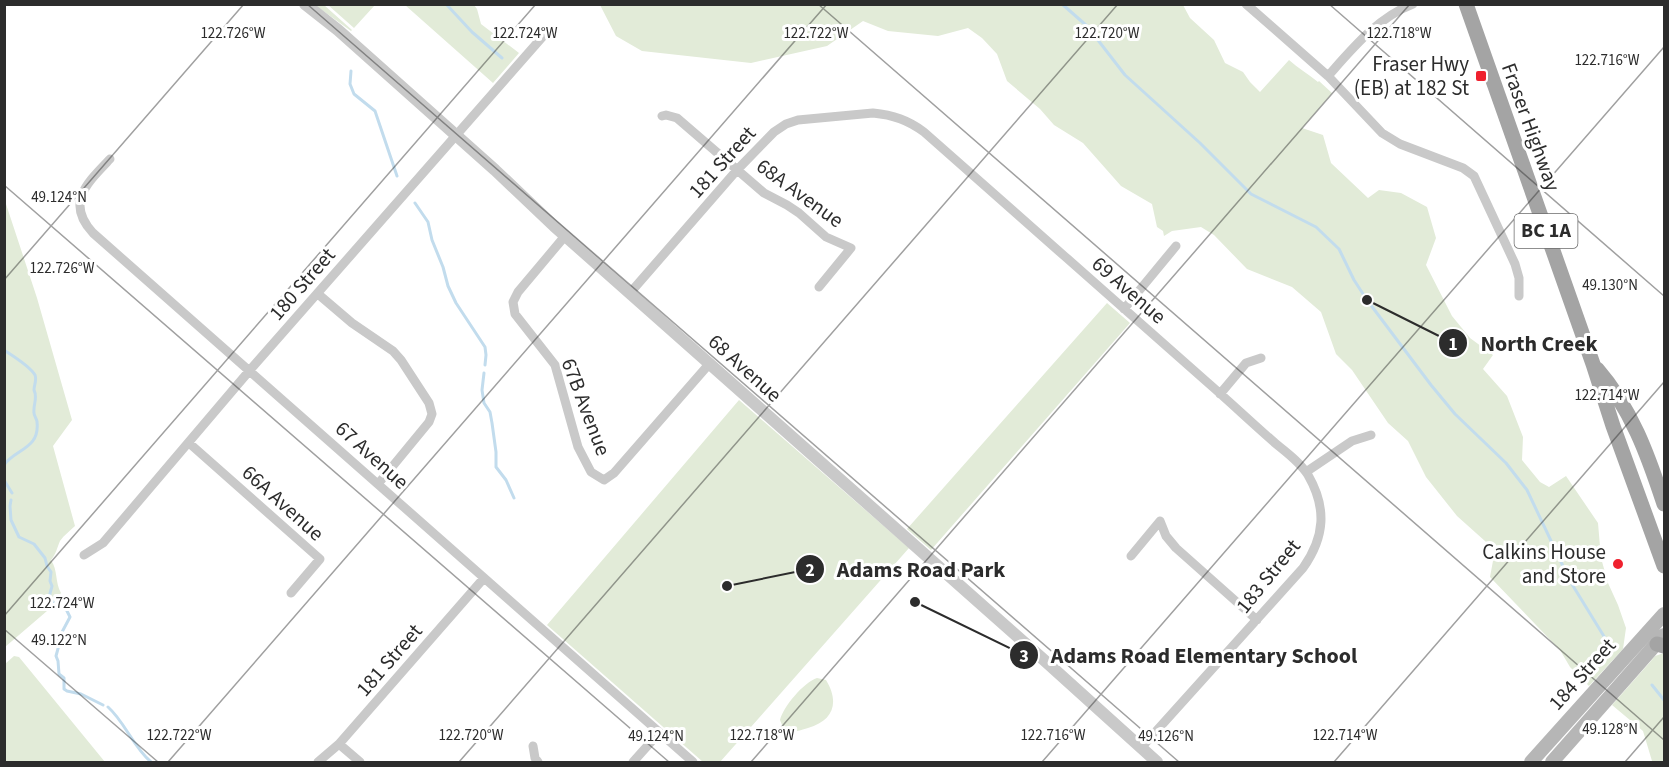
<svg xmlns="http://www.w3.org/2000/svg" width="1669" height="767" font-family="'Source Sans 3',sans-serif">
<rect width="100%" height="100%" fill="#fff"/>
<!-- green -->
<path fill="#e2ebd8" d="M 315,5 L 324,5 L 352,30 L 351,31 Z
M 328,5 L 375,5 L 354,28 Z
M 405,5 L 474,5 L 477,9 L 481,24 L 519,53 L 493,83 Z
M 600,5 L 1183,5 L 1190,18 L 1214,40 L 1225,63 L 1243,72 L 1250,82 L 1260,92 L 1289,60 C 1298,68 1308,74 1318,82 L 1319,81 L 1332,93 L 1302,128 L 1323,135 L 1331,163 L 1368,198 L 1379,190 L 1401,193 L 1427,207 L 1436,238 L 1426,265 L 1452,316 L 1470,338 L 1493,355 L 1483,369 L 1507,396 L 1523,437 L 1522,460 L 1540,482 L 1549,487 L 1566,476 L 1598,523 L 1601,558 L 1608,583 L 1618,605 L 1626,628 L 1623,649 L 1589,686 L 1570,667 L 1560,650 L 1490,577 L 1495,550 L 1457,516 L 1426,477 L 1408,441 L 1388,423 L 1352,370 L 1336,354 L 1321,312 L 1292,287 L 1247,269 L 1214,235 L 1201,227 L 1172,231 L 1164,236 L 1163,231 L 1157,227 L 1152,204 L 1121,186 L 1083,143 L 1054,125 L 1040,109 L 1007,81 L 997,54 L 982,38 L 968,28 L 938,36 L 888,31 L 863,21 L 827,46 L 751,63 L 642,51 L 616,36 Z
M 5,201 L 37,298 L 72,420 L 53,446 L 75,526 C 70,531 64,535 60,541 C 57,548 56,554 51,560 C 58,570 55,583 61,593 L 47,611 L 5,647 Z
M 1107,303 L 1130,323 L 931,550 L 907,529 Z
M 739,400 L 909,548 L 720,762 L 703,762 L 547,625 Z
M 1664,653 L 1664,762 L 1651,762 L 1652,761 L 1643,731 L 1612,705 L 1651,661 L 1655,656 Z
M 14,656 L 19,657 L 105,762 L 5,762 L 5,664 Z
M 817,678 L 826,680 C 840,703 833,721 808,728 C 799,731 792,733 784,730 L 780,720 C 783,707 804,682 817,678 Z"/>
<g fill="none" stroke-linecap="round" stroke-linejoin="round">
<!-- stream -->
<path stroke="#c2dced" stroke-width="3" d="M 446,4 L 472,32 L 502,58
M 1062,4 L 1087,26 L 1125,75 L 1200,143 L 1251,194 L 1316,227 L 1339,249 L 1354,280 L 1367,300 L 1431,385 L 1455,414 L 1506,463 L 1527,490 L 1570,581 L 1605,638
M 351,71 L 350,84 L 354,94 L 375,111 L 397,176
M 415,203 L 428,222 L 432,240 L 443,267 L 448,286 L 456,303 L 485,347 L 486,355 L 485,365
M 4,350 C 13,356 30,366 35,375 C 37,380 34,385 34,390 C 38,398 33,404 34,413 C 34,416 37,419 37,422 C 40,449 15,449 4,465
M 484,373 L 482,390 L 484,403 L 490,412 L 492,423 L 496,452 L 496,467 L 506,480 L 514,498
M 4,480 L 12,493
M 11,500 L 10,506 L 11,520 L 19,537 L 34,544 L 45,558 L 47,566 L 51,572 L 50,581 L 52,586 C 51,592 47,596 53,602
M 59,605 L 65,607 L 70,617 L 61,634 L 58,636 L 59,645 L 56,656 L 58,661 L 59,674 L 64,678 L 64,689 L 67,691 L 81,694 L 103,705
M 1652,685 L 1664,700
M 108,707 C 125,722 133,747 151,762"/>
<!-- minor -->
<path stroke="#c9c9c9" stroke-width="9" d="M 1246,4 L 1328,76 L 1382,133 L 1400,144 L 1463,168 L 1474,176 L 1515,264 L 1519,278 L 1519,296
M 1328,76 C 1352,49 1378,17 1413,4
M 662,116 L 666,115 L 677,118 L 764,193 L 787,205 L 799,213 L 826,237 L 851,248 L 819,287
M 110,159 C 87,183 65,203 93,233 L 693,762
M 565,236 L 518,292 L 513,302 L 515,314 L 555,365 L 578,447 L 591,472 L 604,480 L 614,473 L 710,363
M 630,293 L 737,170 L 774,132 L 786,124 L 798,120 L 873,113 C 893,115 908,120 924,132 C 1018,215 1113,299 1207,382 C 1230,402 1252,423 1275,443 C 1286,452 1300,462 1308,475 C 1327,508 1325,537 1303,568 L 1141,748
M 318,294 L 352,323 L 393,351 L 401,360 L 429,403 L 432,414 L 429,422 L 378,484
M 1124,309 L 1176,246
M 1220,394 L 1246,363 L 1261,358
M 189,443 L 320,559 L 291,593
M 1306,472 L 1352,441 L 1371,435
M 84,555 L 103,543 L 250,370 L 545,34
M 1131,556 L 1160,521 L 1166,536 L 1176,548 L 1257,620
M 339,744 L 360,762
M 533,746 L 535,758 L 538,762
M 318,762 L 339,744 L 484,578
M 633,762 L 659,733"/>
<!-- tertiary -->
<path stroke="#c9c9c9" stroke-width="12" d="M 305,4 L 338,30 L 495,170 L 554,226 L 1044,660 L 1157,762"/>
<!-- secondary -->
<path stroke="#b6b6b6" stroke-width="14" d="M 1531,762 L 1664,614
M 1552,762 L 1664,635"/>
<!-- primary -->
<path stroke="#a4a4a4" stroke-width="15" d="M 1466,4 L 1593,364 L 1613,426 L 1664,566
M 1597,369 C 1631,408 1648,455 1664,504
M 1657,644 L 1664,646"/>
</g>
<!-- ticks -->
<path fill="none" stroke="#2c2c2c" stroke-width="1.5" stroke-opacity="0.45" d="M 307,4 L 1179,762M 818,4 L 1664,740M 1329,4 L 1664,296M 4,185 L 669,762M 4,280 L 244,4M 4,616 L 536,4M 4,629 L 158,762M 168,762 L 827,4M 459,762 L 1118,4M 751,762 L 1410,4M 1042,762 L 1664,47M 1334,762 L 1664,382M 1625,762 L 1664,717"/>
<!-- markers -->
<g fill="#ef212e" stroke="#fff" stroke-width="2">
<rect x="1475" y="70" width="12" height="12" rx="3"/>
<circle cx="1618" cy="564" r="6"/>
</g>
<g text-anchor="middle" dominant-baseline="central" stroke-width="6" stroke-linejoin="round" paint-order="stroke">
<!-- shield labels -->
<rect fill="#fff" stroke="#6b6b6b" stroke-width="1.5" x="1514.5" y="214" width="63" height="34" rx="4.5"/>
<g font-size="20" font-weight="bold" fill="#2c2c2c">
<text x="1546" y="231">BC 1A</text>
</g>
<!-- poi labels -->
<g font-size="21" fill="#2c2c2c" stroke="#fff" text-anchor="end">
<text x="1469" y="64">Fraser Hwy<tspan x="1469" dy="24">(EB) at 182 St</tspan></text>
<text x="1606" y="552">Calkins House<tspan x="1606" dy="24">and Store</tspan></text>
</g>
<!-- street labels -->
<g font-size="21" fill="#2c2c2c" stroke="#fff">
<text transform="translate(1531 127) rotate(70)">Fraser Highway</text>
<text transform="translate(722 162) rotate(-48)">181 Street</text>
<text transform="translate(800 193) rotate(36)">68A Avenue</text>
<text transform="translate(302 284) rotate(-49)">180 Street</text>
<text transform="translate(1129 290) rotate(41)">69 Avenue</text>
<text transform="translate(745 368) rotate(42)">68 Avenue</text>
<text transform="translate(586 407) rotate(69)">67B Avenue</text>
<text transform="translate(372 455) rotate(42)">67 Avenue</text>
<text transform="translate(283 503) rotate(42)">66A Avenue</text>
<text transform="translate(1268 576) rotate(-51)">183 Street</text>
<text transform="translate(389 660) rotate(-49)">181 Street</text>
<text transform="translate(1582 674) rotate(-48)">184 Street</text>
</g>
</g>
<g font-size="15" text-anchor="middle" fill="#2c2c2c" stroke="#fff" stroke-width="6" stroke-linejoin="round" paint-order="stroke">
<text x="233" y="38">122.726°W</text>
<text x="525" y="38">122.724°W</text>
<text x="816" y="38">122.722°W</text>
<text x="1107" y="38">122.720°W</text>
<text x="1399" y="38">122.718°W</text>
<text x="1607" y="65">122.716°W</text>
<text x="59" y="202">49.124°N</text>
<text x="62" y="273">122.726°W</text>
<text x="1610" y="290">49.130°N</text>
<text x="1607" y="400">122.714°W</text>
<text x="62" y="608">122.724°W</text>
<text x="59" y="645">49.122°N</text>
<text x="1610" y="734">49.128°N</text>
<text x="179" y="740">122.722°W</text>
<text x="471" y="740">122.720°W</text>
<text x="762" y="740">122.718°W</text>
<text x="1053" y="740">122.716°W</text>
<text x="1345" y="740">122.714°W</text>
<text x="656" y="741">49.124°N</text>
<text x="1166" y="741">49.126°N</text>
</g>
<!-- callouts -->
<path fill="none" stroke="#2c2c2c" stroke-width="2" d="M1367 300L1453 343M727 586L810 569M915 602L1024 655"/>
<g fill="#2c2c2c" stroke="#fff" stroke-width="2">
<circle cx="1367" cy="300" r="6"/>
<circle cx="727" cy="586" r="6"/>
<circle cx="915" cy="602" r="6"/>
<circle cx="1453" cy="343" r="15"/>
<circle cx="810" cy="569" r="15"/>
<circle cx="1024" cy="655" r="15"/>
</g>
<g font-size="18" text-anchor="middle" font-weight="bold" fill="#fff">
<text x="1453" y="350">1</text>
<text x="810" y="576">2</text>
<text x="1024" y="662">3</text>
</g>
<g font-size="22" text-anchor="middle" font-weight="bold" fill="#2c2c2c" stroke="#fff" stroke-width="6" stroke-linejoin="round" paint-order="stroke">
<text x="1539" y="351">North Creek</text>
<text x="921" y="577">Adams Road Park</text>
<text x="1204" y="663">Adams Road Elementary School</text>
</g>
<!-- border -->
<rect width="1669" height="767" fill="none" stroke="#2c2c2c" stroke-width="12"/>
</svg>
